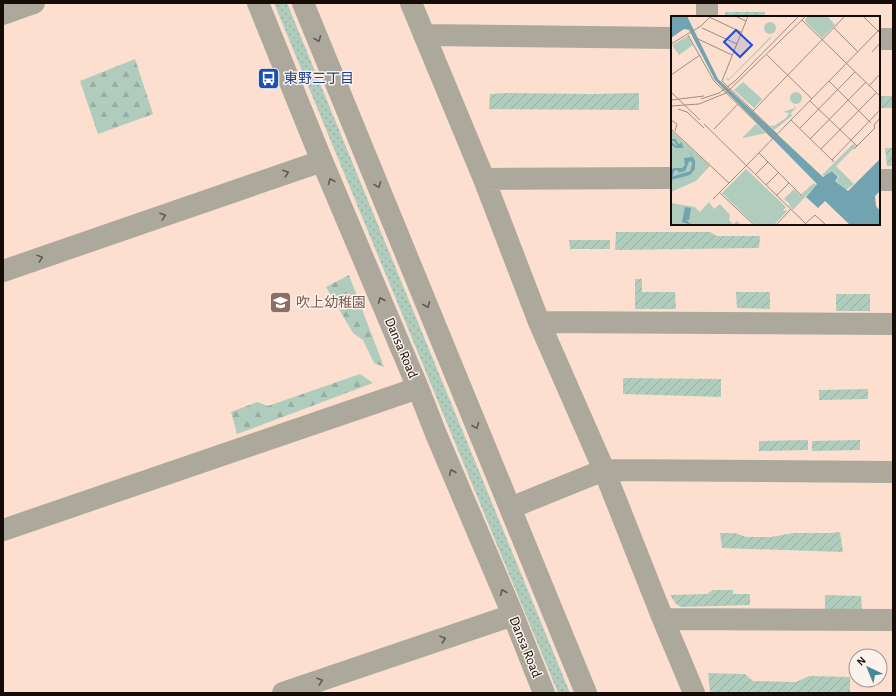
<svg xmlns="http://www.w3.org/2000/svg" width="896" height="696" font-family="'Alegreya Sans','Noto Sans JP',sans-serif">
<defs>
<pattern id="grass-dots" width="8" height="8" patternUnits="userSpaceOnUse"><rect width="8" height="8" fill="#afccbc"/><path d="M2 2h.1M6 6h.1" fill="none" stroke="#96aea0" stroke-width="1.8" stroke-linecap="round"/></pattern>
<pattern id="forest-firs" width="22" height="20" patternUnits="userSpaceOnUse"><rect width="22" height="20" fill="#afccbc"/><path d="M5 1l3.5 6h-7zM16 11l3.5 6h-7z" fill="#96aea0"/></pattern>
<pattern id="garden-furrows" width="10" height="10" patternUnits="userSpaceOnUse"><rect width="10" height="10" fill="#afccbc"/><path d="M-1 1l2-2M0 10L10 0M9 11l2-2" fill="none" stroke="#96aea0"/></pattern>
</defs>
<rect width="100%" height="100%" fill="#fddfd0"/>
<!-- grass -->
<path fill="url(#grass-dots)" d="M 274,3 L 287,3 L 570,693 L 558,693 Z"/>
<!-- forest -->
<path fill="url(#forest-firs)" d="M 135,59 L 153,114 L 98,134 L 80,81 Z
M 349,275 L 384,367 L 374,363 L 363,340 L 353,333 L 326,287 Z
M 360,374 L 373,383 L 237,434 L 231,412 L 257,402 L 268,406 Z"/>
<!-- garden -->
<path fill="url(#garden-furrows)" d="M 725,12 L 765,12 L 765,17 L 725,17 Z
M 505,93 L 593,94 L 639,93 L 639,110 L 489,109 L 490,94 Z
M 879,96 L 893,96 L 893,108 L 879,108 Z
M 885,148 L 893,148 L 893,166 L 887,166 Z
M 616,232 L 710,232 L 717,236 L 760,236 L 759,248 L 615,250 Z
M 569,240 L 610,240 L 610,249 L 570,249 Z
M 635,279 L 642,279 L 642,292 L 675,292 L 676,309 L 635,309 Z
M 736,292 L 770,292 L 770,309 L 737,308 Z
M 836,294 L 870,294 L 870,311 L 836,311 Z
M 623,378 L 721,379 L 721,397 L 623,394 Z
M 868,389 L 868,399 L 819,400 L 819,390 Z
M 808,440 L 808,450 L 759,451 L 759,441 Z
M 860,440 L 860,450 L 812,451 L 812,441 Z
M 840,532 L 843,552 L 722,548 L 720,533 L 735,533 L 746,537 L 771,537 L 793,533 L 830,533 Z
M 713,590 L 733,590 L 733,594 L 750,594 L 750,605 L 681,607 L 676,604 L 670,595 L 707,594 Z
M 825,595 L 861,596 L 862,609 L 825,609 Z
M 708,673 L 745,674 L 753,681 L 796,682 L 809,676 L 850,677 L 850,693 L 710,692 Z"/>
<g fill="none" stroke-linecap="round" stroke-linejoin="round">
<!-- minor -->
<path stroke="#aca99c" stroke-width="22" d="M 258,3 L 322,161 L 418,388 L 436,434 L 513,615 L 544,693
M 303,3 L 586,693
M 411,3 L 484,179 L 539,322 L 604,470 L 663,619 L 694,693
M 3,14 L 34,3
M 707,17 L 707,3
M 424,35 L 672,38
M 879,39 L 893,39
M 484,179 L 672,178
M 879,180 L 893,180
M 3,271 L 322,161
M 539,322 L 893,324
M 510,508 L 604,470 L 893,472
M 3,530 L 418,388
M 663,619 L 893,620
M 283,693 L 513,615"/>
</g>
<!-- one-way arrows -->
<defs><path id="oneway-chevron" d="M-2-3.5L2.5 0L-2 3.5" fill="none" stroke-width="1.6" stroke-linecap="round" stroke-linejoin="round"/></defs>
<g stroke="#605a52">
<use href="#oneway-chevron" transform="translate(318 39) rotate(68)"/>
<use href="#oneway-chevron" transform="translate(286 173) rotate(-19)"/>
<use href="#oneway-chevron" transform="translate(331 181) rotate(-113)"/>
<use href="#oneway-chevron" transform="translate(378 185) rotate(68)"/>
<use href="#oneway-chevron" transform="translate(163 216) rotate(-19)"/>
<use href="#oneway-chevron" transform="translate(40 258) rotate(-19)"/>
<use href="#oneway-chevron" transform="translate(381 300) rotate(-113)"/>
<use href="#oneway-chevron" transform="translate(427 305) rotate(68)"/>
<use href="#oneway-chevron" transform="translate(476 426) rotate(68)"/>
<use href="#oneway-chevron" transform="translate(452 472) rotate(-113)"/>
<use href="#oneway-chevron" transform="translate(503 592) rotate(-113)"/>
<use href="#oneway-chevron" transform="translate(443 639) rotate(-19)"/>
<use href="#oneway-chevron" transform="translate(320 681) rotate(-19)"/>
</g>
<!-- icons -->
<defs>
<symbol id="bus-square" viewBox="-11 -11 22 22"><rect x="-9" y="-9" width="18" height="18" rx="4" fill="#1a4fb4" stroke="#fdf1eb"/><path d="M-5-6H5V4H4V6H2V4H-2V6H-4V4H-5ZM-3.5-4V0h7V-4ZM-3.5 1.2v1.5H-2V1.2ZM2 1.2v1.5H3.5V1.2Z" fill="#fff"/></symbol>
<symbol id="school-square" viewBox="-11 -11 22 22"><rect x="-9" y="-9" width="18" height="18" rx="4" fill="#8d6e63" stroke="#fdf1eb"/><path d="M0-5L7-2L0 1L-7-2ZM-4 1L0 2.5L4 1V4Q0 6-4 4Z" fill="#fff"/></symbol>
</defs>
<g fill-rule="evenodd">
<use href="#bus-square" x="256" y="66" width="25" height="25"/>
<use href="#school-square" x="268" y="290" width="25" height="25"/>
</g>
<g text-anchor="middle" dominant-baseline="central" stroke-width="3" stroke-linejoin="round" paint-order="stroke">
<!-- transit labels -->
<g font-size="14" fill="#164399" stroke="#fdf1eb" text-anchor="start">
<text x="284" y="79">東野三丁目</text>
</g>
<!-- education labels -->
<g font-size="14" fill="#785e54" stroke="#fdf1eb" text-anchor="start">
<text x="296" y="303">吹上幼稚園</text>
</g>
<!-- street labels -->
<g font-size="14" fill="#150c07" stroke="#fdf1eb">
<text transform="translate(401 348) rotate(67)">Dansa Road</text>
<text transform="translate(525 647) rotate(68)">Dansa Road</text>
</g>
</g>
<!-- overview -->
<g transform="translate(671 16)">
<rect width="209" height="209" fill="#fddfd0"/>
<path d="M 182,128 L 185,130 L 165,150 L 183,168 L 175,174 L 165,165 L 168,161 L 161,154 L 155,160 L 151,159 ZM 143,167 L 145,169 L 122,194 L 118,189 Z" fill="#afccbc"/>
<path d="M 99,21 L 100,22 L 57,65 L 55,61 L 58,63 ZM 122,88 L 125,92 L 122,95 L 118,94 L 122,95 L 119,98 L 122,99 L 103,114 L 99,109 L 103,110 L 115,102 L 118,97 L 112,96 L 124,92 Z" fill="#afccbc"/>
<path d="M 136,0 L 156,0 L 164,9 L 151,22 L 134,5 ZM93 12a6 6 0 1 1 12 0a6 6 0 1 1-12 0ZM 17,20 L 22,29 L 8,39 L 1,29 ZM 72,66 L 91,83 L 83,92 L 63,74 ZM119 82a6 6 0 1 1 12 0a6 6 0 1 1-12 0ZM 85,108 L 95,117 L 72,122 L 72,121 ZM 0,114 L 39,150 L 25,165 L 0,176 ZM 75,153 L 115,191 L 112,195 L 117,194 L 103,209 L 84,209 L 51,177 ZM 123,173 L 129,179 L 120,189 L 113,183 ZM 38,186 L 43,193 L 49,188 L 59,199 L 58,204 L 62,208 L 66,205 L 69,208 L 0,209 L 0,187 L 24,191 L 29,196 Z" fill="#afccbc"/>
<path d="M 0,0 L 16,0 L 47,63 L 152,161 L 161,155 L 167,161 L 164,165 L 177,175 L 209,143 L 209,175 L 204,180 L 205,190 L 209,195 L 209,209 L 179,209 L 154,185 L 147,192 L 135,181 L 146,168 L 44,64 L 18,14 L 13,13 L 0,22 ZM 18,135 L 24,145 L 24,153 L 19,159 L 0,164 L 1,153 L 11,152 L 14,149 L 13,142 L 21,141 ZM 17,144 L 22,147 L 19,156 L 1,161 L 4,154 L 8,155 L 7,157 L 14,155 ZM 14,191 L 20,192 L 18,204 L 15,204 L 21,209 L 11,206 Z" fill="#71a4b0" fill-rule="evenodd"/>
<path fill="none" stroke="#71a4b0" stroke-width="2" d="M 0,124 L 4,124 L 7,130 L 10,128 L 11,131 L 5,131 L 0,127M 0,156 L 3,153 L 14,153 L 18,143 L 23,145 L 20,156 L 0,162"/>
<path fill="none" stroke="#a08b80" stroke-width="1" d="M 36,0 L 70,16M 64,0 L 75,5M 77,0 L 51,65 L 106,118M 192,0 L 209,17M 131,4 L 209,80M 31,12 L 66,28M 163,12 L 187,36M 17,19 L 43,65 L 102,123M 27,23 L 61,39M 0,28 L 30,10 L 40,0M 201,36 L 209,27M 96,39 L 141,83M 0,59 L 29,39M 158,65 L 200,107M 198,70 L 209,58M 0,76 L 29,104M 30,83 L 48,77 L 64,65 L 128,0M 0,84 L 33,80M 139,85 L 186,130M 0,90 L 28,88 L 55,77 L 135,0M 7,93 L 16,96 L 33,112M 82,95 L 174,0M 0,104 L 6,108 L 4,115M 120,104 L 163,146M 33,108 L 136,209M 129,112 L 184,56M 0,113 L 58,167M 43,113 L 67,88M 139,123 L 195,66M 150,133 L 205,77M 183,133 L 204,112 L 203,109 L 209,102M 88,137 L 130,179M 161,144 L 209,94M 74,151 L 209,13M 84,159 L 97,146M 95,169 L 108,156M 49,177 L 83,209M 105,180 L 118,167M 42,183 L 74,151M 134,208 L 144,199 L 155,209M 105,209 L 120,193"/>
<path fill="#1d4ed8" fill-opacity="0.15" stroke="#1d4ed8" stroke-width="2" d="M 65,14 L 81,29 L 69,41 L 53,26 Z"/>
<rect width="209" height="209" fill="none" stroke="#150c07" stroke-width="2"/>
</g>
<!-- border -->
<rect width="896" height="696" fill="none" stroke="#150c07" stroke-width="8"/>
<!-- north arrow -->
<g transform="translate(868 668) rotate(316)"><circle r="19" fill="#fdf1eb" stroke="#a09590"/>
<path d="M0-3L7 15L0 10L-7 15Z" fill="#448a95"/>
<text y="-6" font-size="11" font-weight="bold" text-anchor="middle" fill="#150c07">N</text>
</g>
</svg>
